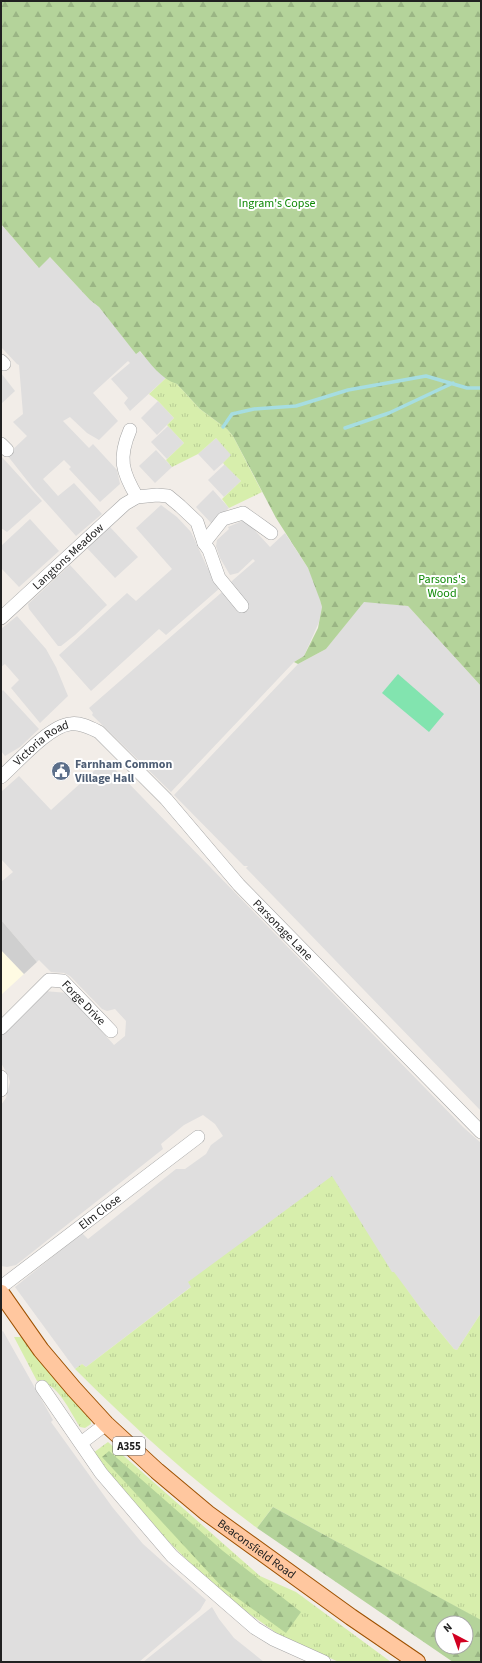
<svg xmlns="http://www.w3.org/2000/svg" width="482" height="1663" font-family="'Source Sans 3',sans-serif">
<defs>
<pattern id="grass-tufts" width="24" height="20" patternUnits="userSpaceOnUse"><rect width="24" height="20" fill="#d7eeac"/><path d="M3 7l-1-3M5 7V3M7 7l1-3M15 17l-1-3M17 17v-4M19 17l1-3" fill="none" stroke="#b8cc94"/></pattern>
<pattern id="forest-firs" width="22" height="20" patternUnits="userSpaceOnUse"><rect width="22" height="20" fill="#b4d39a"/><path d="M5 1l3.5 6h-7zM16 11l3.5 6h-7z" fill="#9ab584"/></pattern>
</defs>
<rect width="100%" height="100%" fill="#f2ede8"/>
<!-- residential -->
<path fill="#dfdede" d="M 1,224 L 38,267 L 50,257 L 90,300 L 99,307 L 136,353 L 139,351 L 166,378 L 130,411 L 124,403 L 128,398 L 111,379 L 130,363 L 128,361 L 93,393 L 118,421 L 99,440 L 87,433 L 70,417 L 63,421 L 89,448 L 93,444 L 117,470 L 120,484 L 100,502 L 69,469 L 71,467 L 64,460 L 43,479 L 58,496 L 74,483 L 102,514 L 76,536 L 33,488 L 7,455 L 27,436 L 13,422 L 23,414 L 19,365 L 17,364 L 1,347 Z
M 1,373 L 15,391 L 1,404 Z
M 158,401 L 174,418 L 157,435 L 141,418 Z
M 168,426 L 184,443 L 167,459 L 151,442 Z
M 216,438 L 232,455 L 214,471 L 198,454 Z
M 156,450 L 172,467 L 155,483 L 139,466 Z
M 1,456 L 42,501 L 7,532 L 1,528 Z
M 225,464 L 241,481 L 224,497 L 208,480 Z
M 213,490 L 229,508 L 212,524 L 196,507 Z
M 161,505 L 177,517 L 191,532 L 207,567 L 220,588 L 166,635 L 159,629 L 91,691 L 59,655 L 127,593 L 136,601 L 172,569 L 136,528 Z
M 30,519 L 59,551 L 19,587 L 1,568 L 1,546 Z
M 242,521 L 249,524 L 270,547 L 285,533 L 308,568 L 317,588 L 322,607 L 319,622 L 304,656 L 294,662 L 171,792 L 92,715 L 93,713 L 89,708 L 221,593 L 233,580 L 255,561 L 253,559 L 238,573 L 230,575 L 220,558 L 216,546 L 217,540 L 229,529 L 228,527 Z
M 110,527 L 138,557 L 115,578 L 87,548 Z
M 70,565 L 107,605 L 75,635 L 61,646 L 58,646 L 29,609 L 28,604 Z
M 364,601 L 408,606 L 481,686 L 481,1111 L 246,868 L 248,866 L 244,866 L 174,795 L 298,664 L 326,649 Z
M 17,616 L 46,649 L 56,667 L 68,696 L 40,723 L 11,688 L 19,680 L 5,664 L 1,667 L 1,629 Z
M 3,690 L 39,729 L 20,747 L 5,756 L 1,751 L 1,692 Z
M 106,760 L 463,1127 L 481,1143 L 481,1313 L 457,1350 L 454,1349 L 422,1310 L 394,1273 L 392,1272 L 188,1282 L 192,1286 L 86,1367 L 82,1364 L 75,1369 L 15,1287 L 82,1233 L 88,1239 L 176,1169 L 185,1169 L 206,1154 L 211,1145 L 223,1136 L 215,1124 L 203,1115 L 184,1125 L 161,1144 L 163,1149 L 16,1265 L 7,1267 L 1,1266 L 1,1105 L 6,1098 L 10,1082 L 8,1075 L 1,1063 L 1,1033 L 44,991 L 68,993 L 114,1045 L 125,1036 L 126,1021 L 115,1009 L 107,1011 L 102,1009 L 70,976 L 64,973 L 51,972 L 39,960 L 37,962 L 1,920 L 1,882 L 13,872 L 1,859 L 1,792 L 19,776 L 51,810 Z
M 3,1331 L 53,1420 L 51,1422 L 113,1508 L 143,1544 L 206,1600 L 200,1610 L 139,1662 L 1,1662 L 1,1332 Z
M 212,1607 L 219,1619 L 234,1638 L 264,1662 L 143,1662 Z"/>
<!-- education -->
<path fill="#fffbe3" d="M 1,950 L 24,974 L 1,995 Z"/>
<!-- religious -->
<path fill="#cfcfcf" d="M 1,920 L 37,962 L 24,974 L 1,950 Z"/>
<!-- grass -->
<path fill="url(#grass-tufts)" d="M 166,378 L 177,384 L 200,409 L 227,429 L 233,436 L 262,492 L 229,508 L 222,499 L 241,481 L 223,463 L 231,455 L 216,438 L 198,454 L 172,467 L 166,460 L 184,443 L 167,425 L 174,418 L 158,401 L 149,394 Z
M 332,1176 L 392,1272 L 394,1272 L 422,1310 L 454,1349 L 457,1350 L 481,1313 L 480,1620 L 273,1507 L 257,1528 C 191,1479 133,1427 75,1369 L 82,1364 L 86,1367 L 191,1287 L 188,1282 Z
M 14,1337 L 22,1337 L 90,1416 L 91,1424 L 85,1428 L 80,1427 C 70,1412 58,1382 37,1381 Z
M 108,1442 L 260,1576 L 296,1592 L 391,1662 L 339,1662 L 282,1637 L 219,1592 L 148,1521 L 93,1453 Z"/>
<!-- forest -->
<path fill="url(#forest-firs)" fill-rule="evenodd" d="M 1,1 L 481,1 L 481,686 L 408,606 L 364,602 L 326,649 L 298,664 L 294,662 L 304,656 L 318,628 L 322,607 L 320,600 L 308,568 L 276,518 L 233,436 L 227,429 L 200,409 L 177,384 C 161,379 150,363 140,351 L 136,354 L 99,307 L 90,300 L 50,257 L 39,268 L 1,224 Z
M 109,1451 L 223,1551 L 301,1612 L 286,1633 L 222,1587 L 102,1457 Z
M 273,1507 L 481,1620 L 481,1662 L 453,1662 L 257,1528 ZM 442,1623 L 466,1623 L 466,1647 L 442,1647 Z"/>
<!-- pitch -->
<path fill="#82e4af" d="M 398,674 L 444,714 L 429,732 L 382,693 Z"/>
<g fill="none" stroke-linecap="round" stroke-linejoin="round">
<!-- stream -->
<path stroke="#a6dde1" stroke-width="3.5" d="M 223,427 L 232,414 L 254,409 L 296,406 L 348,390 L 426,376 L 467,388 L 481,388
M 345,428 L 389,413 L 453,383"/>
<defs>
<g id="minor">
<path d="M 1,361 L 4,364"/>
<path d="M 130,430 C 118,458 122,472 137,497"/>
<path d="M 1,444 L 7,450"/>
<path d="M 204,543 L 223,519 L 243,513 L 271,533"/>
<path id="s1" d="M 1,618 L 125,504 L 137,497 L 157,495 L 168,496 L 180,506 L 197,522 L 204,543 L 209,550 L 219,578 L 242,606"/>
<path id="s2" d="M 1,777 C 17,763 49,726 70,724 C 80,722 91,728 99,732 L 166,799 L 239,885 L 481,1132"/>
<path id="s3" d="M 1,1028 L 49,980 L 63,981 L 111,1031"/>
<path d="M 1,1077 L 1,1090"/>
<path id="s4" d="M 1,1287 L 198,1137"/>
<path d="M 42,1387 L 101,1473 L 172,1556 L 255,1628 L 273,1639 L 324,1662"/>
<path d="M 81,1443 L 106,1424"/>
</g>
<g id="major">
<path id="s5" d="M 1,1293 L 41,1350 L 74,1389 L 106,1424 L 157,1471 L 207,1513 L 351,1617 L 417,1662"/>
</g>
</defs>
<!-- minor casing -->
<use href="#minor" stroke="#a5a5a5" stroke-width="14"/>
<!-- major casing -->
<use href="#major" stroke="#9e5100" stroke-width="18"/>
<!-- minor -->
<use href="#minor" stroke="#fff" stroke-width="13"/>
<!-- major -->
<use href="#major" stroke="#ffc79f" stroke-width="16"/>
</g>
<!-- icons -->
<defs>
<symbol id="civic-disc" viewBox="-11 -11 22 22"><circle r="9.5" fill="#5c6f8a" stroke="#fff"/><path d="M-.6-6.5H3V-4.5H.6V-3L4-1V1h2V6H-6V1h2V-1L-.6-3ZM-1.2 2.5V6h2.4V2.5Z" fill="#fff"/></symbol>
</defs>
<g fill-rule="evenodd">
<use href="#civic-disc" x="50" y="760" width="22" height="22"/>
</g>
<g text-anchor="middle" dominant-baseline="central" stroke-width="4" stroke-linejoin="round" paint-order="stroke">
<!-- shield labels -->
<rect fill="#fff" stroke="#646464" stroke-width="1" x="113" y="1437" width="32" height="18" rx="3"/>
<g font-size="11" font-weight="bold" fill="#212121">
<text x="129" y="1446">A355</text>
</g>
<!-- park labels -->
<g font-size="12" fill="#0f8906" stroke="#fff">
<text x="277" y="203">Ingram's Copse</text>
<text x="442" y="579">Parsons's<tspan x="442" dy="14">Wood</tspan></text>
</g>
<!-- street labels -->
<g font-size="12" fill="#212121" stroke="#fff">
<text stroke="none"><textPath href="#s1" startOffset="91">Langtons Meadow</textPath></text>
<text stroke="none"><textPath href="#s2" startOffset="53">Victoria Road</textPath></text>
<text stroke="none"><textPath href="#s2" startOffset="389">Parsonage Lane</textPath></text>
<text stroke="none"><textPath href="#s3" startOffset="112">Forge Drive</textPath></text>
<text stroke="none"><textPath href="#s4" startOffset="124">Elm Close</textPath></text>
<text stroke="none"><textPath href="#s5" startOffset="364">Beaconsfield Road</textPath></text>
</g>
<!-- service labels -->
<g font-size="12" font-weight="bold" fill="#4e5e75" stroke="#fff" text-anchor="start">
<text x="75" y="764">Farnham Common<tspan x="75" dy="14">Village Hall</tspan></text>
</g>
</g>
<!-- border -->
<rect width="482" height="1663" fill="none" stroke="#212121" stroke-width="4"/>
<!-- north arrow -->
<g transform="translate(454 1635) rotate(319)"><circle r="19" fill="#ffffff" stroke="#a6a6a6"/>
<path d="M0-3L7 15L0 10L-7 15Z" fill="#d20021"/>
<text y="-6" font-size="11" font-weight="bold" text-anchor="middle" fill="#212121">N</text>
</g>
</svg>
